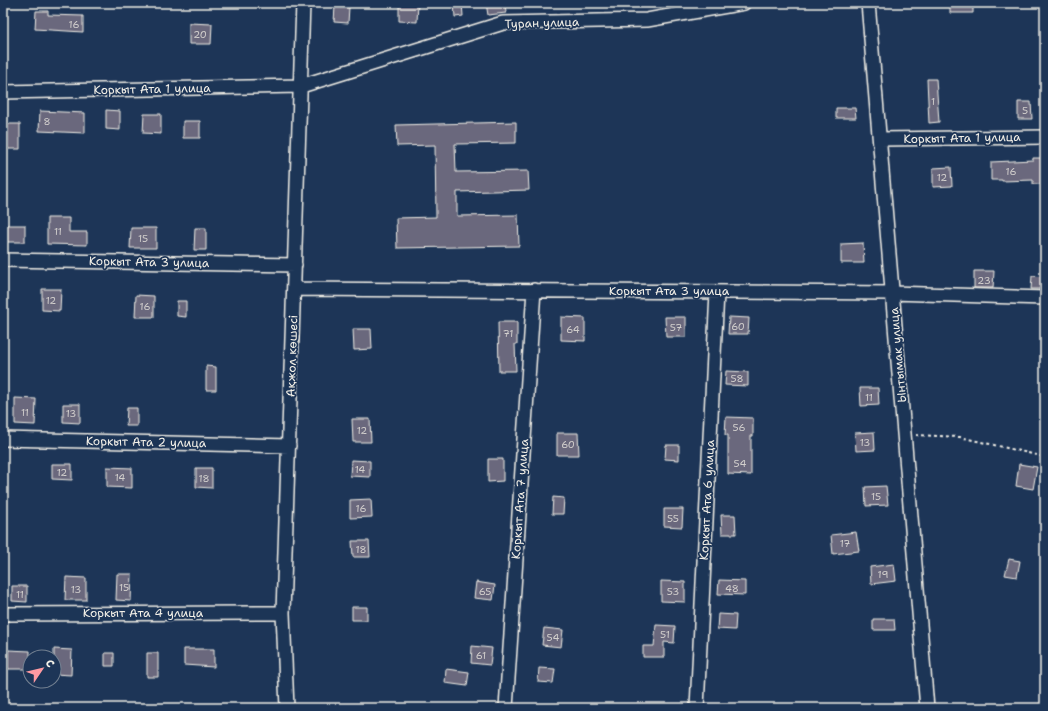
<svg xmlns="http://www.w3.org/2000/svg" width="1048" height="711" font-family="'Shantell Sans',sans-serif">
<rect width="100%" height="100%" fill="#1d3557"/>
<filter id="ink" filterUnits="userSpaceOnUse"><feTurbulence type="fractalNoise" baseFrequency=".025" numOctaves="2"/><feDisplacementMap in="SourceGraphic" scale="8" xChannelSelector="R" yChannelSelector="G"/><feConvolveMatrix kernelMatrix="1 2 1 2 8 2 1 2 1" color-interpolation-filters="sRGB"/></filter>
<g filter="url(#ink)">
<!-- building -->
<path fill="#6a687d" stroke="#f4f1e8" d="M 399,3 L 418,3 L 417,22 L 399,21 Z
M 454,3 L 462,3 L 463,16 L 455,17 Z
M 486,3 L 505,3 L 506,13 L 488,15 Z
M 950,3 L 973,3 L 973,13 L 950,13 Z
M 335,6 L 349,7 L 348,23 L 334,22 Z
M 36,11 L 48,11 L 48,15 L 83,16 L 83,32 L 35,29 Z
M 189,23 L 212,24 L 211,44 L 189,44 Z
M 927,79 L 936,79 L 939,122 L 929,123 Z
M 1018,102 L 1031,102 L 1032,119 L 1018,119 Z
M 836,108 L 855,108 L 856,118 L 836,118 Z
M 106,110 L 120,111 L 120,130 L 106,129 Z
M 40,111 L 85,113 L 85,133 L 39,131 Z
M 144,114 L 161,114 L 161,134 L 143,133 Z
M 183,121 L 200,121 L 200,138 L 183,138 Z
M 516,122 L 516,143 L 455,144 L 456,172 L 528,171 L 529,190 L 457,192 L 457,216 L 518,215 L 519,246 L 397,248 L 396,218 L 436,217 L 435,145 L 397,146 L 396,125 Z
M 3,124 L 20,124 L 20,149 L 3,149 Z
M 1033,158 L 1045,158 L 1045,184 L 1033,184 L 1033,180 L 1002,181 L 1002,180 L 991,180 L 991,162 L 1033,160 Z
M 951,167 L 952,186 L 933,187 L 933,168 Z
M 47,218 L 69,218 L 69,232 L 87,232 L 87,245 L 47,244 Z
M 5,225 L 25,225 L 25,242 L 4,242 Z
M 131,228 L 156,228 L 156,248 L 130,248 Z
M 195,228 L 206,228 L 206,250 L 194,250 Z
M 863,243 L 864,263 L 841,263 L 841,244 Z
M 974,271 L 994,271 L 993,288 L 974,288 Z
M 1032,276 L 1045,277 L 1045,289 L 1031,289 Z
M 42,289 L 61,289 L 60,311 L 42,310 Z
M 136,295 L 154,296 L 154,317 L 135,317 Z
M 177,301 L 186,301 L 186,317 L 177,316 Z
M 561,317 L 585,318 L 585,341 L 561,340 Z
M 665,317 L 686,317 L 686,337 L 666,337 Z
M 729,317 L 749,318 L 748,334 L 728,334 Z
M 498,322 L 517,322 L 517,344 L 515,344 L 516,371 L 499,371 Z
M 353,329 L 371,329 L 372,349 L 354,350 Z
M 206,366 L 216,367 L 216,390 L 206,390 Z
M 726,371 L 748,372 L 748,386 L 725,385 Z
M 860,388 L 878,388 L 879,405 L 861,406 Z
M 15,398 L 36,399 L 35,425 L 15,424 Z
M 63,404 L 80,404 L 80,423 L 63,422 Z
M 127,408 L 137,408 L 137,426 L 126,426 Z
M 726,417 L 753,418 L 753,436 L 751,436 L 751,475 L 728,474 L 728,435 L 725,435 Z
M 352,419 L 370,419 L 371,442 L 353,442 Z
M 874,432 L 875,450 L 856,451 L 855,433 Z
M 557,433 L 578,433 L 579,455 L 557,455 Z
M 666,445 L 679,445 L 679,460 L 665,459 Z
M 488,459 L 503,459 L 503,481 L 488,482 Z
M 351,460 L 370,461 L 370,477 L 350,476 Z
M 52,464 L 72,464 L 72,480 L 52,479 Z
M 1019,464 L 1037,467 L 1033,489 L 1016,486 Z
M 107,467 L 132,468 L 132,488 L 107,487 Z
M 196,468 L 212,468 L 212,488 L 196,487 Z
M 886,486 L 888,505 L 866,506 L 865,487 Z
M 553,497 L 564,498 L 563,514 L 552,514 Z
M 371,499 L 372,517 L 350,518 L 350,500 Z
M 664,509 L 683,509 L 682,527 L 664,526 Z
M 721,515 L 735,515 L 736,534 L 722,534 Z
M 856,532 L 859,551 L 833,554 L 831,535 Z
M 352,541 L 369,541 L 370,557 L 353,557 Z
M 1009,559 L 1020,561 L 1017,577 L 1005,575 Z
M 894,564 L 896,581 L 871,584 L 870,567 Z
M 117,574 L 132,574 L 131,601 L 116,600 Z
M 66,577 L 86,578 L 86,600 L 65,600 Z
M 719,580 L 745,581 L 745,595 L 718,594 Z
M 661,581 L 685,582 L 685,602 L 661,601 Z
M 476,582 L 495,585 L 493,600 L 474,598 Z
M 12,586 L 27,586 L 27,602 L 12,601 Z
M 352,607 L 367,607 L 367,620 L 352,620 Z
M 718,614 L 736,615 L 735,630 L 717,629 Z
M 873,619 L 894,619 L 895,630 L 873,630 Z
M 656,625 L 675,626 L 674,643 L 664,642 L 664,657 L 643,657 L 643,646 L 654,646 Z
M 544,628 L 563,630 L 561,647 L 542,645 Z
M 472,646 L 492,648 L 490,665 L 471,663 Z
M 54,649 L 72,650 L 71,675 L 54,674 Z
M 184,649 L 214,649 L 214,667 L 184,665 Z
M 8,650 L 30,651 L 30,669 L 8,669 Z
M 105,653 L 114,653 L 114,666 L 105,666 Z
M 147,653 L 158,653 L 158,677 L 147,677 Z
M 539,668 L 555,669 L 553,683 L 538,682 Z
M 446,669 L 469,672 L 467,686 L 445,683 Z"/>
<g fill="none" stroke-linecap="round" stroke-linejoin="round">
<defs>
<path id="minor" d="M 868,3 L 927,708
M 3,92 L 301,86 L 503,23 L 647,20 L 744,3
M 880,139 L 1045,137
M 3,260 L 295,265
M 294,289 L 893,293 L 1045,298
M 3,439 L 289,446
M 3,614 L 283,613
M 287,708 L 283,613 L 303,3
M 506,708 L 534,290
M 697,708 L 717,292"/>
</defs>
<!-- minor casing -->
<use href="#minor" stroke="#f4f1e8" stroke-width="16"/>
<!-- path -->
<path stroke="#f4f1e8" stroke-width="2" stroke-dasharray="3 3" stroke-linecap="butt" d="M 916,435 L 960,437 L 1045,457"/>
<!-- minor -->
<use href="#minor" stroke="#1d3557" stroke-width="13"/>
</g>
</g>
<g text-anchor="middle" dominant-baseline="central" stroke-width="3.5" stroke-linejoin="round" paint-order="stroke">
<!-- number labels -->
<g font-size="10" fill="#d2cfcd">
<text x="74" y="24">16</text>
<text x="200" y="34">20</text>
<text x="933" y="101">1</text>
<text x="1025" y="110">5</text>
<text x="47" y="121">8</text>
<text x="1011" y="171">16</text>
<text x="942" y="177">12</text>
<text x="58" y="231">11</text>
<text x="143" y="238">15</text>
<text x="984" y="280">23</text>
<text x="51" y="300">12</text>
<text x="145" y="306">16</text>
<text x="738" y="326">60</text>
<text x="676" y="327">57</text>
<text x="573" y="329">64</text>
<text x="508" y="333">71</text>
<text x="737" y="378">58</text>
<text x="869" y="397">11</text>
<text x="25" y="412">11</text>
<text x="71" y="413">13</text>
<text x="739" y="427">56</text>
<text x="362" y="430">12</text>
<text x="865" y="442">13</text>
<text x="568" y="444">60</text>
<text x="740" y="463">54</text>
<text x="360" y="469">14</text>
<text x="62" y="472">12</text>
<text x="120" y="477">14</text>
<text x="204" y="478">18</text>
<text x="876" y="496">15</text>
<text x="361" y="508">16</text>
<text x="673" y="518">55</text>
<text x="845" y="543">17</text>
<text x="361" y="549">18</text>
<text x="883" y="574">19</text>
<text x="124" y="587">15</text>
<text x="732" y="588">48</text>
<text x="76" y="589">13</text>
<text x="485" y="591">65</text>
<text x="673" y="591">53</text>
<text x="20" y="594">11</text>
<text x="665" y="634">51</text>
<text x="553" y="637">54</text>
<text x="481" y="655">61</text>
</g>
<!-- street labels -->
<g font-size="12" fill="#f4f1e8" stroke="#1d3557">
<text transform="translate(542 23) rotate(-2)">Туран улица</text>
<text transform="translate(152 89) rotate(-1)">Коркыт Ата 1 улица</text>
<text transform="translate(962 138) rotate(-1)">Коркыт Ата 1 улица</text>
<text transform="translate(149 262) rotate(1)">Коркыт Ата 3 улица</text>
<text x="669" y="291">Коркыт Ата 3 улица</text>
<text transform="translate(898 355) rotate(-95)">Ынтымак улица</text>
<text transform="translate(292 356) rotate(-88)">Ақжол көшесі</text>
<text transform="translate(146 442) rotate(1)">Коркыт Ата 2 улица</text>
<text transform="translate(520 499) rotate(-86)">Коркыт Ата 7 улица</text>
<text transform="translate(707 500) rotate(-87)">Коркыт Ата 6 улица</text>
<text x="143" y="613">Коркыт Ата 4 улица</text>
</g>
</g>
<!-- margin -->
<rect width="1048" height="711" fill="none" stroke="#1d3557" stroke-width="16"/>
<rect x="8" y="8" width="1032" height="695" fill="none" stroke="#f4f1e8" stroke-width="1.5" filter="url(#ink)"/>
<!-- north arrow -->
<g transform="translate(42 669) rotate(55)"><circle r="19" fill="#1d3557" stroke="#738091"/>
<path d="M0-3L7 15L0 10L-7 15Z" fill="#ff9aa2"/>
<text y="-6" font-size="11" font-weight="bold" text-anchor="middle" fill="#f4f1e8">С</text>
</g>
</svg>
